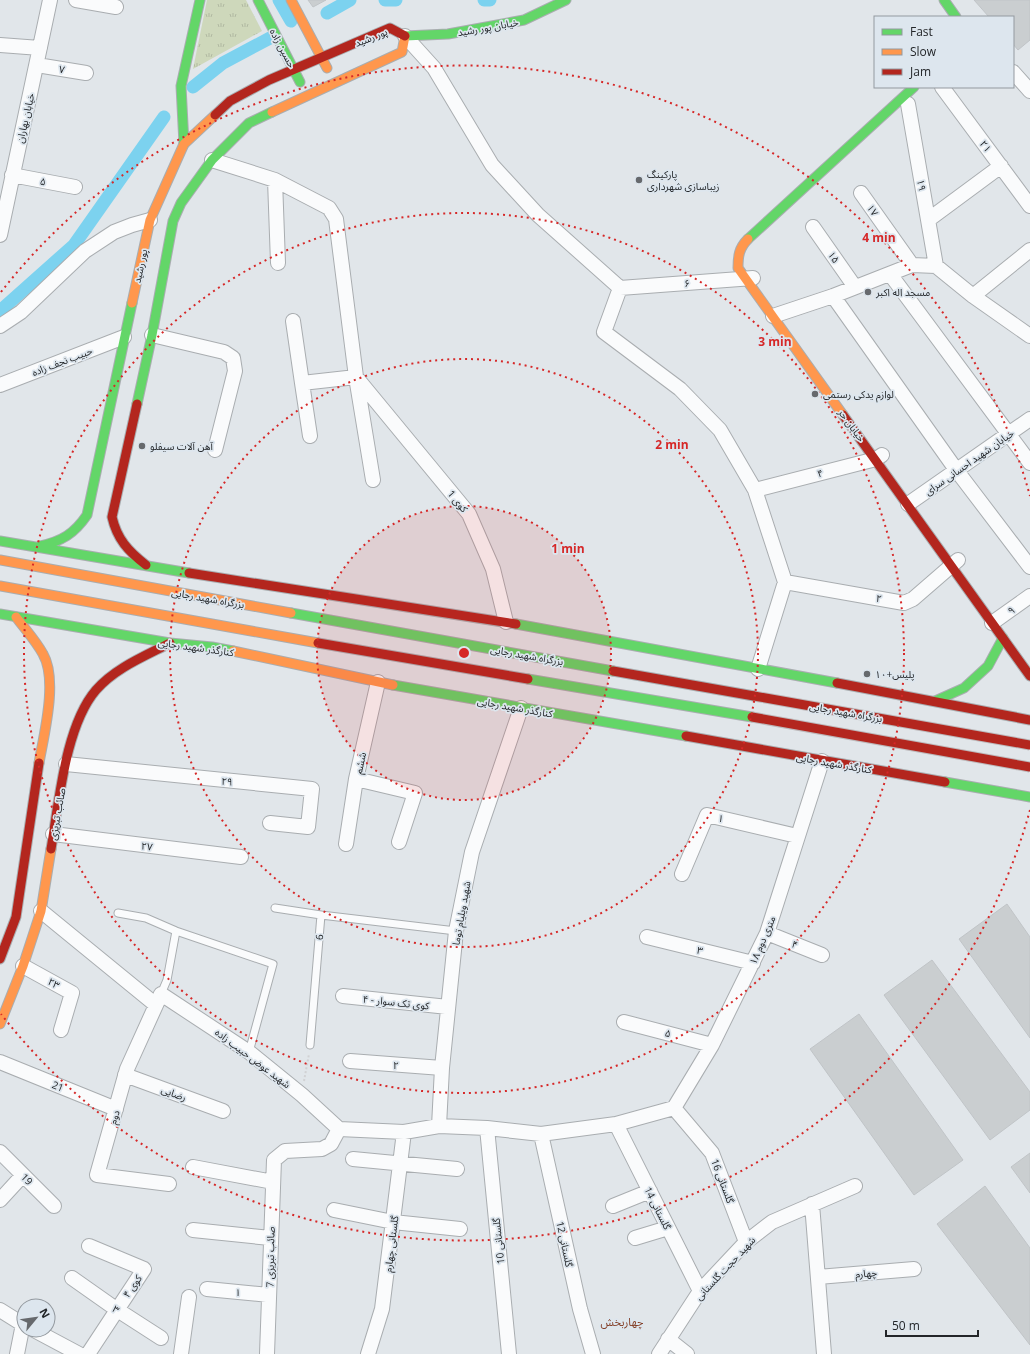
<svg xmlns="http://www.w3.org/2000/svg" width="1030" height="1354" font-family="'Open Sans','Noto Sans Arabic',sans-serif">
<defs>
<pattern id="grass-tufts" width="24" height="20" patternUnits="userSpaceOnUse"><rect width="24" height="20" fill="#ced8bb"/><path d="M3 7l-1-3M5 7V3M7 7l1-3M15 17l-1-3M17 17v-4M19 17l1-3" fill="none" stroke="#b1b9a1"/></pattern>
</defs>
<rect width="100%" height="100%" fill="#e1e6ea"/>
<!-- grass -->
<path fill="url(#grass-tufts)" d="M 207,0 L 246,0 L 262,31 L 193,69 Z"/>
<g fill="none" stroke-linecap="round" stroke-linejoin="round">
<!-- canal -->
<path stroke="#7cd2ef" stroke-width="13" d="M 279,0 L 291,21
M 385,0 L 396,0
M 484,0 L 490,0
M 327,13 L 350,0
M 193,87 L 223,63 L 270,38
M 0,311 L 74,245 L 164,117"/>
</g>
<!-- building -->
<path fill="#caced0" stroke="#c0c4c7" d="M 308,0 L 326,0 L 313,7 Z
M 974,0 L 1030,0 L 1030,40 L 1018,50 L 1013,44 L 1013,17 L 989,17 Z
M 1007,904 L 1030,937 L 1030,1038 L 959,939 Z
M 932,960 L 1030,1092 L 1030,1110 L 990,1140 L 884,995 Z
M 859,1014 L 963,1160 L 914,1195 L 810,1049 Z
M 1030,1153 L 1030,1193 L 1011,1167 Z
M 985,1186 L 1030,1248 L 1030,1345 L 937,1224 Z"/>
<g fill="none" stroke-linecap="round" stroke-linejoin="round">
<defs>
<path id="lane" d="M 275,908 L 321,915
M 118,913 L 146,918 L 176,931 L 273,964 L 249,1052
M 161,994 L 167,980 L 176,931
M 310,1045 L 321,915 L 456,931"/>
<path id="street" d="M 76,0 L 116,7
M 405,36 L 434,68 L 492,165 L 538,215 L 620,288
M 0,45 L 40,48
M 37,65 L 86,73
M 1013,72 L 1030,91
M 942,87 L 1030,206
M 908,104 L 936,266
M 212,160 L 275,180 L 329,208 L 336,219 L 356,377 L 302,383 L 293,321
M 12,175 L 75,187
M 275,180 L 278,263
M 861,193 L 912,265
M 928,220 L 1001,166
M 813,227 L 855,287
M 0,235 L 50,0
M 890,274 L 1030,463
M 620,288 L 604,332 L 680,389 L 720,430 L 755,490 L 785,582 L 758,669
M 620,288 L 753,278
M 833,296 L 957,471 L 1030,567
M 973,296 L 1030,250
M 773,316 L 833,296 L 912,265 L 936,266 L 973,296 L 1030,336
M 0,326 L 21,312 L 85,251 L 114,232 L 132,225 L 150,220
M 152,335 L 224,352 L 233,358 L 235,371 L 215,450
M 302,383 L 310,436
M 0,385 L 124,337
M 373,480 L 356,377 L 469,514 L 493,569 L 506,622
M 755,490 L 876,459 L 882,455
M 908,504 L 1030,419
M 785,582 L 904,603 L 913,599 L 958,560
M 992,623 L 1030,596
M 66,764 L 312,789 L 308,827 L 270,823
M 356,779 L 415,793 L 399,842
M 53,834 L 241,857
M 346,844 L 356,779 L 378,682
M 682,874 L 707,815 L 797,836
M 41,911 L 156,1005
M 767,933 L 822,955
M 647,937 L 753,963
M 23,966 L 72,993 L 61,1030
M 343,996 L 448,1007
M 624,1022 L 712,1045
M 350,1061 L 442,1068
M 0,1062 L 116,1109
M 125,1075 L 223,1111
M 674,1108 L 712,1045 L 767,933 L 822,761
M 674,1108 L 712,1153 L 746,1242
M 616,1124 L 700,1291
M 439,1126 L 442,1068 L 456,931 L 472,852 L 521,708
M 487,1128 L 509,1354
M 339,1129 L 404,1132 L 439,1126 L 487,1128 L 541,1134 L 616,1124 L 674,1108
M 541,1134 L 580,1309 L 593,1354
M 0,1152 L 54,1206
M 353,1159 L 457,1169
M 193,1167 L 273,1182
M 169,1184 L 97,1175 L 127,1069 L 161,994 L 249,1052 L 302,1095 L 339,1129
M 0,1200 L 23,1175
M 812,1204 L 824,1354
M 613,1206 L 650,1191
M 334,1210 L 393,1222 L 460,1229
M 193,1230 L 270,1238
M 635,1238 L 668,1228
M 818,1277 L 914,1269
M 72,1278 L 116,1309 L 161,1338
M 207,1289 L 269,1295
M 0,1310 L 24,1325
M 34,1330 L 79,1354
M 668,1339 L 687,1354
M 17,1354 L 23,1324
M 88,1354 L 144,1269 L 89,1246
M 181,1354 L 189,1297
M 267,1354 L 274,1160 L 285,1151 L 322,1149 L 331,1144 L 339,1129
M 368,1354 L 382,1309 L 404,1132
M 659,1354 L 700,1291 L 746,1242 L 772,1222 L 855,1186"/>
<path id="fast" d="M 258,0 L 300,82
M 944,0 L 956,17
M 405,36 L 448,34 L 524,20 L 566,0
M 184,144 L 181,86 L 200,0
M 748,239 L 914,87
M 137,404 L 152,335 L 173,221 L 181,203 L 212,160 L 249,123 L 272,112
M 0,541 L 189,573
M 40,546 C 62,541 74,534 87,515 L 132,303
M 291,613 L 613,671
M 0,614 L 170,643 L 212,647 L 233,651
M 516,624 L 837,683
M 528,679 L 752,717
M 393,685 L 686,736
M 935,701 L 964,688 L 988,666 L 1003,638
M 945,782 L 1030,797"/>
<path id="slow" d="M 291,0 L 327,68
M 272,112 L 402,52 L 405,36
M 748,239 C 739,248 738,256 738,268 L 843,415
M 132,303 L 150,220 L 184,144 L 215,115
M 0,560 L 291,613
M 0,586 L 318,643
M 16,617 C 25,629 36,641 43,654 C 58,680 44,734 39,763
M 233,651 L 393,685
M 0,1024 L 23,966 L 41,911 L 51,849"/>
<path id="jam" d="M 215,115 L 230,101 L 269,80 L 390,28 L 405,36
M 137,404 L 112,517 C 117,539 128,551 146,565
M 843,415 L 1030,676
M 189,573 L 516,624
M 318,643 L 528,679
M 613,671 L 754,696
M 837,683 L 1030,720
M 686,736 L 945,782
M 51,849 C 59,803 65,726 96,690 C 115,668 145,656 170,643
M 0,959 L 16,917 L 39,763"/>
</defs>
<!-- lane casing -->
<use href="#lane" stroke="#a9adb0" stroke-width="9"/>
<!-- street casing -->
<use href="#street" stroke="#a9adb0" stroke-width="16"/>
<!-- fast casing -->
<use href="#fast" stroke="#a9adb0" stroke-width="11"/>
<!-- slow casing -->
<use href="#slow" stroke="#a9adb0" stroke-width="11"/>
<!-- jam casing -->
<use href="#jam" stroke="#a9adb0" stroke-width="11"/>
<!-- path -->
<path stroke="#d1d2d4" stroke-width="2" stroke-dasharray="2 2" stroke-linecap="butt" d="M 304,1081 L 309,1054"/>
<!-- lane -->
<use href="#lane" stroke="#fafbfc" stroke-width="7"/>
<!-- street -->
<use href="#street" stroke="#fafbfc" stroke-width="14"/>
<!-- fast -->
<use href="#fast" stroke="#63d668" stroke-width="9"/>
<!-- slow -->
<use href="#slow" stroke="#ff974d" stroke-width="9"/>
<!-- jam -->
<use href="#jam" stroke="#b3261e" stroke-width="9"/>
<defs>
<path id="jam-bridge" d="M 754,696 L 1030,745
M 752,717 L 1030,767"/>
</defs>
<!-- jam-bridge casing -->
<use href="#jam-bridge" stroke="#bcb8ba" stroke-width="11" stroke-linecap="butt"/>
<!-- jam-bridge -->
<use href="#jam-bridge" stroke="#b3261e" stroke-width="9"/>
</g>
<!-- distance rings -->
<circle cx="464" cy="653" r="147" fill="#d62828" fill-opacity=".12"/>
<g fill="none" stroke="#d62828" stroke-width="2" stroke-dasharray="2 4">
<circle cx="464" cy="653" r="147"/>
<circle cx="464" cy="653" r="294"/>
<circle cx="464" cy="653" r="440"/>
<path d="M1030 810A587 587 0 0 1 1 1014M1 292A587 587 0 0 1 1030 496"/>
</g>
<!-- markers -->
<g fill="#66696d" stroke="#dde6ee" stroke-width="1.5">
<circle cx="639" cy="180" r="4"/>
<circle cx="868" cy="292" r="4"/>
<circle cx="815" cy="394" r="4"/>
<circle cx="142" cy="446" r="4"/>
<circle cx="867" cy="674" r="4"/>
</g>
<g text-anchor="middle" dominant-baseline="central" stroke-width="3.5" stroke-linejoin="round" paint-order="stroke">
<!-- street labels -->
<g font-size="10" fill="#232629" stroke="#dde6ee">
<text transform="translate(488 27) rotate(-10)">خیابان پور رشید</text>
<text transform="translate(371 37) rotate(-22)">پور رشید</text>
<text transform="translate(283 48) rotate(62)">حسین زاده</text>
<text transform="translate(62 69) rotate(9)">۷</text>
<text transform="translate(25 118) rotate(-77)">خیابان بهاران</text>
<text transform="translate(986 146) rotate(53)">۲۱</text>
<text transform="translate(43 181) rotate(10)">۵</text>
<text transform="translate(922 185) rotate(80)">۱۹</text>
<text transform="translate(873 210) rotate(55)">۱۷</text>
<text transform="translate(834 257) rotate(55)">۱۵</text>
<text transform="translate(140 266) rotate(-78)">پور رشید</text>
<text transform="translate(687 283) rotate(-5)">۶</text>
<text transform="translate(62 361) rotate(-21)">حبیب نجف زاده</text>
<text transform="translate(852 425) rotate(54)">خیابان حر</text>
<text transform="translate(969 462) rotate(-35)">خیابان شهید احسانی سرای</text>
<text transform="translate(820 473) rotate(-14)">۴</text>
<text transform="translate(458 501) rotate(50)">کوی 1</text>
<text transform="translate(208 598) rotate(10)">بزرگراه شهید رجایی</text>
<text transform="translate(879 598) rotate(10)">۲</text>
<text transform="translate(1011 610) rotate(-36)">۹</text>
<text transform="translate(196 647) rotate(8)">کنارگذر شهید رجایی</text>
<text transform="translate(527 655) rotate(10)">بزرگراه شهید رجایی</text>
<text transform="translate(515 707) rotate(10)">کنارگذر شهید رجایی</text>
<text transform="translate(846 712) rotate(10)">بزرگراه شهید رجایی</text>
<text transform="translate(360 763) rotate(-77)">ششم</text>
<text transform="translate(834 763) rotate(10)">کنارگذر شهید رجایی</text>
<text transform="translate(227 781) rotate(6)">۲۹</text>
<text transform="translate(57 814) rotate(-80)">صائب تبریزی</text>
<text transform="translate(721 818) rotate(13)">۱</text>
<text transform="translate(147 846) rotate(7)">۲۷</text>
<text transform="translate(461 913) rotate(-80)">شهید ویلیام توما</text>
<text transform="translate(319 937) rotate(-85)">6</text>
<text transform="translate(762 940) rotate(-67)">۱۸ متری دوم</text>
<text transform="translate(795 944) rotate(22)">۴</text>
<text transform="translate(700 950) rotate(14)">۳</text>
<text transform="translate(54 983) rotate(29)">۲۳</text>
<text transform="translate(396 1002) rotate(6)">۴ - کوی تک سوار</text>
<text transform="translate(668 1033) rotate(15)">۵</text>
<text transform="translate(253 1058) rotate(37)">شهید عوض حبیب زاده</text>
<text transform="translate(396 1065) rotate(5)">۲</text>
<text transform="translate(58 1086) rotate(22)">21</text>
<text transform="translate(174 1093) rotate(20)">رضایی</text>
<text transform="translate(114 1117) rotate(-74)">دوم</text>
<text transform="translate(27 1179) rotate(45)">19</text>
<text transform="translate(723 1181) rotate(69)">گلستانی 16</text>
<text transform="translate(658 1208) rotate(63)">گلستانی 14</text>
<text transform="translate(498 1241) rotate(-96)">گلستانی 10</text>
<text transform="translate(391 1244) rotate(-83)">گلستانی چهارم</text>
<text transform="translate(565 1244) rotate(78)">گلستانی 12</text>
<text transform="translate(270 1257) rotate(-89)">صائب تبریزی 7</text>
<text transform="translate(725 1268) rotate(-47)">شهید حجت گلستانی</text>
<text transform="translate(866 1273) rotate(-5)">چهارم</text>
<text transform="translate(132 1286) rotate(-55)">کوی ۴</text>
<text transform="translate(238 1292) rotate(6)">۱</text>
<text transform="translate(116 1309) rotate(34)">۳</text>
</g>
<!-- poi labels -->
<g font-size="10" fill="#232629" stroke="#dde6ee" text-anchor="start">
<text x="647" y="174">پارکینگ<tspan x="647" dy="12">زیباسازی شهرداری</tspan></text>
<text x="876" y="292">مسجد اله اکبر</text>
<text x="823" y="394">لوازم یدکی رستمی</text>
<text x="150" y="446">آهن آلات سیفلو</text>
<text x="875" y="674">پلیس+١٠</text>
</g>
<!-- neighbourhood labels -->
<g font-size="11" fill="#854129" stroke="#dde6ee">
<text x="622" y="1321">چهاربخش</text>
</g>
</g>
<circle cx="464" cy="653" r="6" fill="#d62828" stroke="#dde6ee" stroke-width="2"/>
<g font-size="12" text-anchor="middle" font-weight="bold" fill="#d62828" stroke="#dde6ee" stroke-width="3.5" stroke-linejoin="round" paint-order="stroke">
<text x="879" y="242">4 min</text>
<text x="775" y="346">3 min</text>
<text x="672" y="449">2 min</text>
<text x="568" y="553">1 min</text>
</g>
<!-- legend -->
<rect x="874" y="16" width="140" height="72" fill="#dde6ee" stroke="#93999f"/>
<rect x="882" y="29" width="20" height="6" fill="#63d668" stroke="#93999f"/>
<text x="910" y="36" font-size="12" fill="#232629">Fast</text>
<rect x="882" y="49" width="20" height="6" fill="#ff974d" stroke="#93999f"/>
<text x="910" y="56" font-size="12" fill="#232629">Slow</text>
<rect x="882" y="69" width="20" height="6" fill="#b3261e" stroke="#93999f"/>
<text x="910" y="76" font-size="12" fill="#232629">Jam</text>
<!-- north arrow -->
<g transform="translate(36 1318) rotate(61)"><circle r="19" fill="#dde6ee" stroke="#93999f"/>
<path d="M0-3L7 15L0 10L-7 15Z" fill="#66696d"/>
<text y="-6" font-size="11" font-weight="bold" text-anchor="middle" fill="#232629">N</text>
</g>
<!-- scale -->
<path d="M886 1330v6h92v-6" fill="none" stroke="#232629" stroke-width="2"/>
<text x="892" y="1330" font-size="12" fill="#232629" stroke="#dde6ee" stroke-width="3" paint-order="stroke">50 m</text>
</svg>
